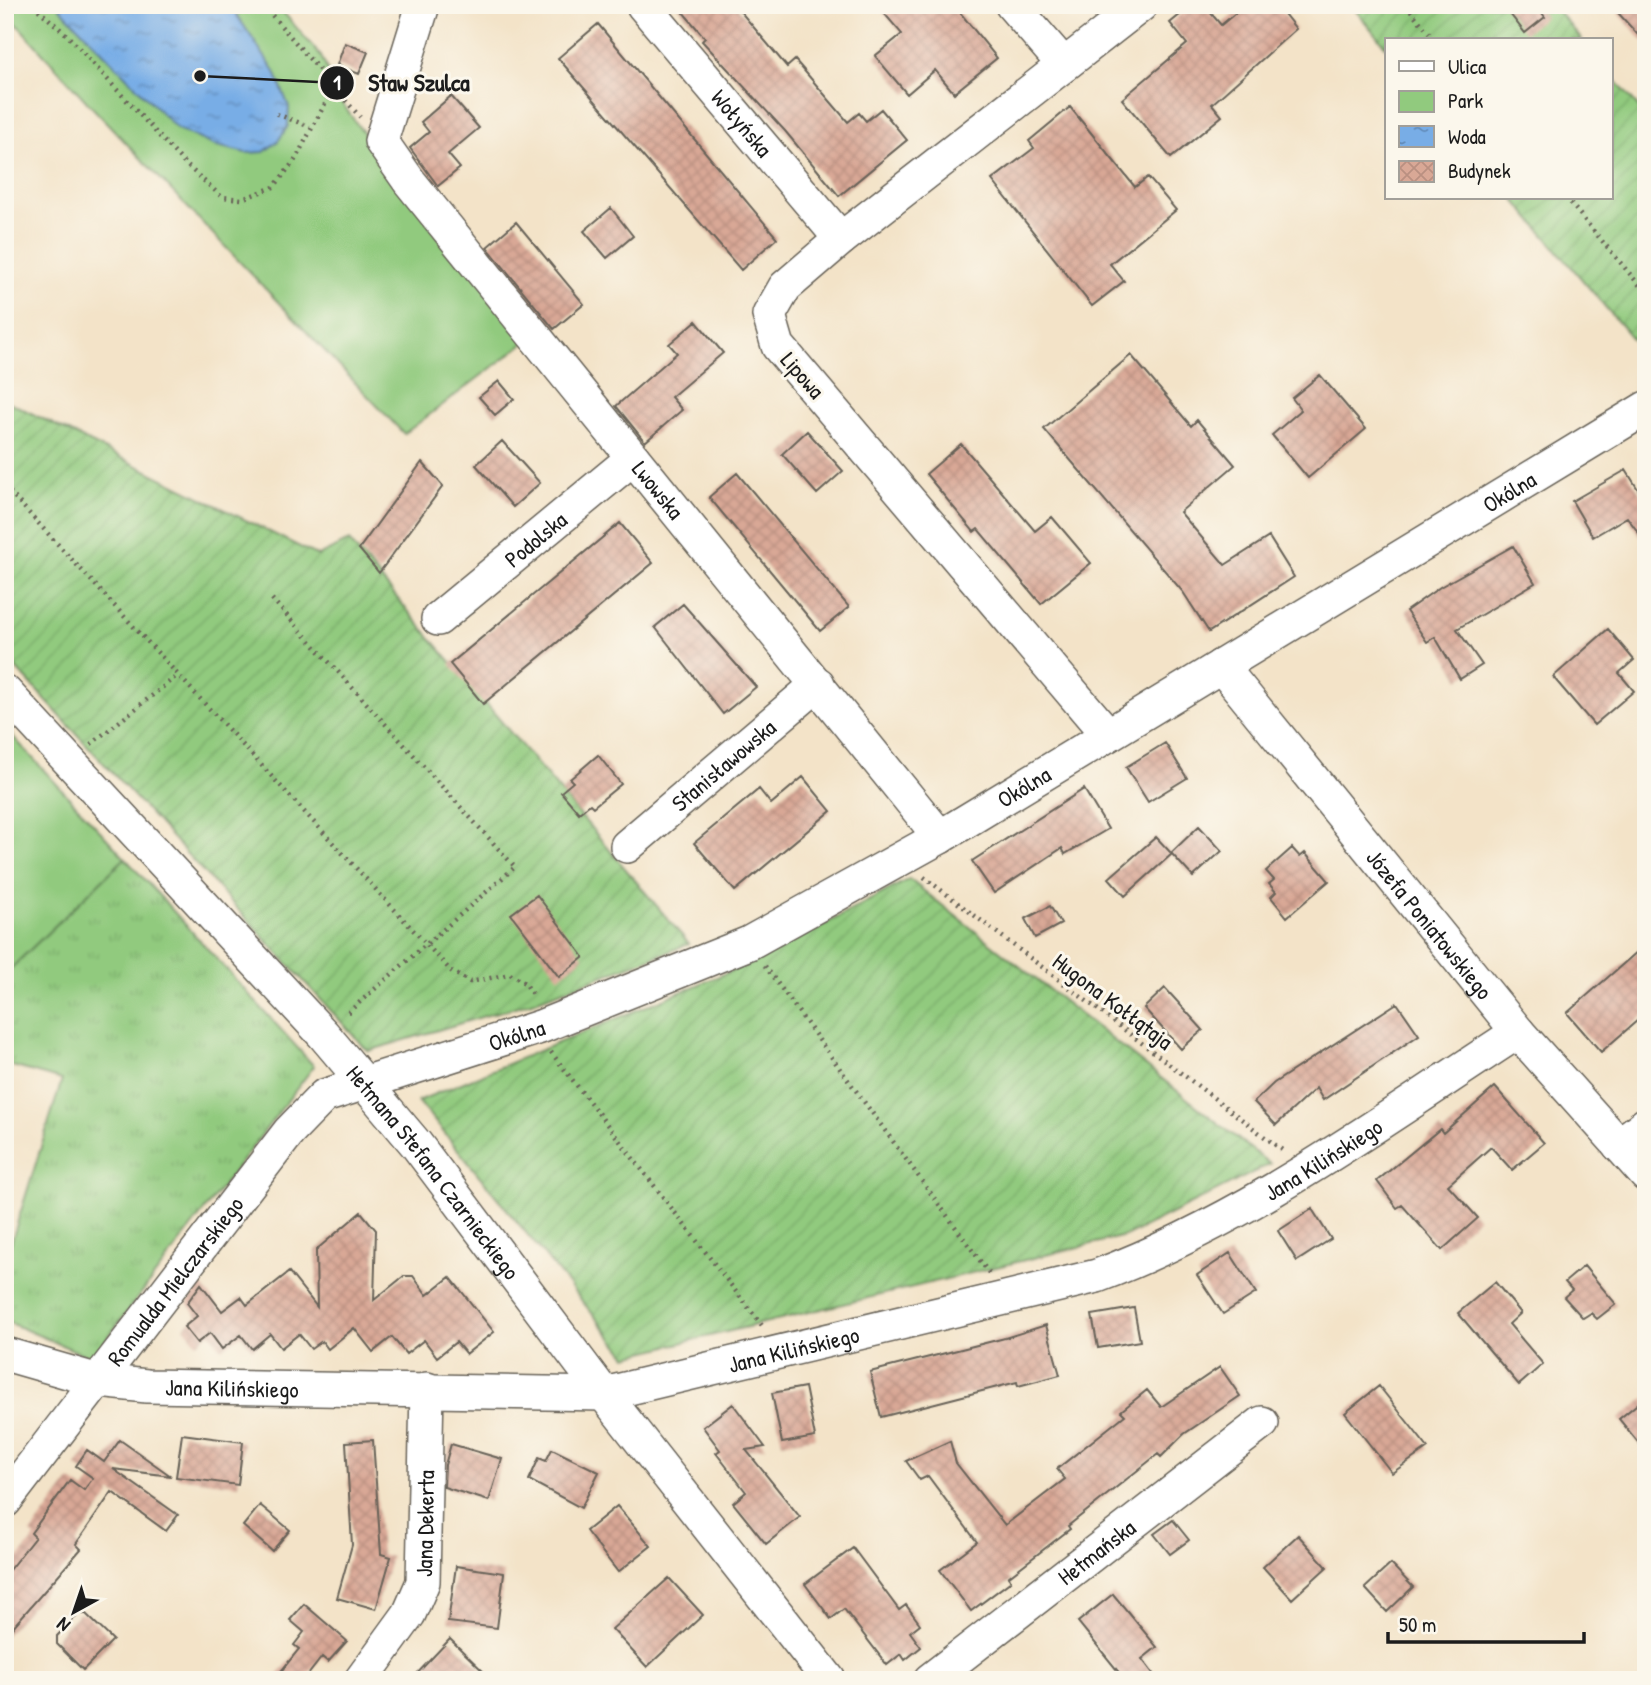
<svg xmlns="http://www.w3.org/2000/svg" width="1651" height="1685" font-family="'Patrick Hand',sans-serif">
<defs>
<pattern id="grass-tufts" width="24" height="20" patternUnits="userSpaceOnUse" patternTransform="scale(1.75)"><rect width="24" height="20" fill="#91ca7e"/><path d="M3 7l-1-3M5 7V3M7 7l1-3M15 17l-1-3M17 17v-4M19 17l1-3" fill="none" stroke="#7cad6c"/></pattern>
<pattern id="garden-furrows" width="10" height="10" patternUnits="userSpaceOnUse" patternTransform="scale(1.75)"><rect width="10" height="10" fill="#91ca7e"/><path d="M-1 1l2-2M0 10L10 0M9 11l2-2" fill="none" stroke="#7cad6c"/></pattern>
<pattern id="water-ripples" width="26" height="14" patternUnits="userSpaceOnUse" patternTransform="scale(1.75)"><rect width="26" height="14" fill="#78ade6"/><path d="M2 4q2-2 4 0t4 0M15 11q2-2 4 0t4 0" fill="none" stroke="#628cba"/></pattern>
<pattern id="building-cross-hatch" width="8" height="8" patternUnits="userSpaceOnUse" patternTransform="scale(1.75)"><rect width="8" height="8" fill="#d9a896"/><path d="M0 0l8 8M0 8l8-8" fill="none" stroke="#ba9081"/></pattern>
</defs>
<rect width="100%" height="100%" fill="#fbf7ec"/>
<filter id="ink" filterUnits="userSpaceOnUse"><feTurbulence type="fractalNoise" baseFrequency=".0143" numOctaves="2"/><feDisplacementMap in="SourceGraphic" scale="14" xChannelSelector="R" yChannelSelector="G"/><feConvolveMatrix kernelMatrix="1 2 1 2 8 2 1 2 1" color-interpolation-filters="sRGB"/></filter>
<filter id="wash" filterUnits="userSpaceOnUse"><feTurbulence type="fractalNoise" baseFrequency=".00686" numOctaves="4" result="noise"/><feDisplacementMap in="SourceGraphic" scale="28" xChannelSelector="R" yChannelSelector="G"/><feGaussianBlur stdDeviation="1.57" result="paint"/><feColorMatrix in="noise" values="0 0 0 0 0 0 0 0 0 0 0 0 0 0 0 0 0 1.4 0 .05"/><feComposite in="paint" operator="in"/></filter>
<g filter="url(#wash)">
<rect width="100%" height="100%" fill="#f3e3c8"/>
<!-- grass -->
<path fill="url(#grass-tufts)" stroke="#56734d" stroke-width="2" d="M 125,858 L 314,1066 L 92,1358 L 5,1321 L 5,1262 L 62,1080 L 5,1064 L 5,974 Z"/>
<!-- park -->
<path fill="#91ca7e" stroke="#56734d" stroke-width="2" d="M 5,5 L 277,5 L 321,56 L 340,100 L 359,127 L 531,338 L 404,434 L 87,102 L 5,11 Z
M 5,728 L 125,858 L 5,974 Z"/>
<!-- garden -->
<path fill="url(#garden-furrows)" stroke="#56734d" stroke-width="2" d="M 1351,5 L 1553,5 L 1582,40 L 1387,40 L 1387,48 Z
M 1611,75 L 1646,116 L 1646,355 L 1513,198 L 1611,198 Z
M 5,400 L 318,556 L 349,541 L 689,944 L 535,1001 L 368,1051 L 5,656 Z
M 909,879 L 1270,1164 L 1129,1235 L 627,1356 L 418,1101 L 760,959 Z"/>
<!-- water -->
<path fill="url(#water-ripples)" stroke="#4a6481" stroke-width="2" d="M 57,5 L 230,5 L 275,72 L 289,107 L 288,126 L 278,141 L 264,152 L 246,153 L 213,145 L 177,129 Z"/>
<g id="blocks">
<!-- building -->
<path fill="url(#building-cross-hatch)" d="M 677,5 L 735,5 L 787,67 L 795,60 L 848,122 L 859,113 L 866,121 L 881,109 L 907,140 L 839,196 L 785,131 L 702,41 L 705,38 Z
M 877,5 L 954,5 L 997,58 L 954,93 L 935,70 L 907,94 L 875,56 L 902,34 Z
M 1192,5 L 1204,5 L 1221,25 L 1245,5 L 1277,5 L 1296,29 L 1212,104 L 1222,116 L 1171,158 L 1122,99 L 1187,44 L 1170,23 Z
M 1503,5 L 1536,5 L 1545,17 L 1525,33 Z
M 1611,5 L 1646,5 L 1646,44 Z
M 598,24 L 777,238 L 741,270 L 558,58 Z
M 345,43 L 368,52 L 359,74 L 337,65 Z
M 451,96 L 479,128 L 448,154 L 460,168 L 438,186 L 410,148 L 429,132 L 421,122 Z
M 1070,107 L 1135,187 L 1148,177 L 1176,210 L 1110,264 L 1124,281 L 1092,306 L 992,180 L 1034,148 L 1029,141 Z
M 611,208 L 633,236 L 607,258 L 584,231 Z
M 516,222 L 584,304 L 554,329 L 487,247 Z
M 696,321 L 723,353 L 671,397 L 682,410 L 645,442 L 616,406 L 677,353 L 669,344 Z
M 1131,355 L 1191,426 L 1197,420 L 1235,465 L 1180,512 L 1225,565 L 1269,537 L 1294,577 L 1209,632 L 1183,592 L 1044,429 Z
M 1320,375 L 1366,429 L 1308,478 L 1272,435 L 1301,410 L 1292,398 Z
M 499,381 L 514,399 L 495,415 L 479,397 Z
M 807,431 L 843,471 L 817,494 L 782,454 Z
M 502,441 L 540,483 L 513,507 L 476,465 Z
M 961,444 L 1035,531 L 1052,517 L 1091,563 L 1041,604 L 978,529 L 974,532 L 926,474 Z
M 422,462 L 443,486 L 379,573 L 359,549 Z
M 1626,470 L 1646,502 L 1646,543 L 1627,517 L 1593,537 L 1572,501 Z
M 737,473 L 849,607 L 820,631 L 709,497 Z
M 620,523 L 653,563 L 483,704 L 450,664 Z
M 1513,546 L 1535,583 L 1457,629 L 1482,665 L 1460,679 L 1435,637 L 1427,642 L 1406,611 L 1440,587 Z
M 683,604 L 756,687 L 723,714 L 655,627 Z
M 1608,629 L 1634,660 L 1619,673 L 1634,691 L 1594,725 L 1553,677 Z
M 1165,743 L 1187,778 L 1148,802 L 1126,767 Z
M 598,755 L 621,784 L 593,807 L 590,804 L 579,813 L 561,792 L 573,782 L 570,779 Z
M 803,777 L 831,811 L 735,891 L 694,843 L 759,789 L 771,804 Z
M 1084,789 L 1108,829 L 1065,854 L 1062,848 L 994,893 L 972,861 Z
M 1199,826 L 1222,851 L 1193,877 L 1172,854 L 1125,896 L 1109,878 L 1156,837 L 1171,853 Z
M 1292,848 L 1300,857 L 1305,853 L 1329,881 L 1287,917 L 1271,897 L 1276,892 L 1269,884 L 1274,880 L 1266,871 Z
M 537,895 L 584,957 L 559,977 L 511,914 Z
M 1050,906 L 1061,924 L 1035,938 L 1025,919 Z
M 1646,944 L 1646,1013 L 1601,1052 L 1567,1013 Z
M 1165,988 L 1203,1030 L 1181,1049 L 1144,1008 Z
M 1397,1003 L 1419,1035 L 1323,1100 L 1316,1088 L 1276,1125 L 1254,1102 L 1274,1083 Z
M 1495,1087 L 1544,1143 L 1512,1170 L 1491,1147 L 1448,1185 L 1478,1218 L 1442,1250 L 1402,1205 L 1397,1208 L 1377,1181 L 1440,1129 L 1443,1133 Z
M 1312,1209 L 1331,1239 L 1297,1261 L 1278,1231 Z
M 361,1212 L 376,1230 L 374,1300 L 404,1276 L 413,1276 L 427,1295 L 450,1277 L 494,1332 L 466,1354 L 456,1342 L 437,1357 L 424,1340 L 406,1354 L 392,1337 L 373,1352 L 354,1328 L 328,1349 L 322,1341 L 311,1349 L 299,1334 L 281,1348 L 270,1334 L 252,1349 L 241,1335 L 222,1349 L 210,1333 L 197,1343 L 184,1327 L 197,1316 L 187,1303 L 201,1284 L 222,1311 L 241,1297 L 247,1305 L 289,1272 L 317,1307 L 316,1250 Z
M 1230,1253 L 1256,1293 L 1223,1314 L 1197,1275 Z
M 1584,1266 L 1616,1304 L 1597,1319 L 1591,1313 L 1583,1318 L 1564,1297 L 1572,1290 L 1565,1282 Z
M 1495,1282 L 1521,1313 L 1509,1324 L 1543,1364 L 1519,1385 L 1458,1313 Z
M 1134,1308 L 1140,1341 L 1098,1348 L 1092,1315 Z
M 1046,1325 L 1060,1375 L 1018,1386 L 1017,1382 L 881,1417 L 870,1372 L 1005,1338 Z
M 1220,1367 L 1240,1396 L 1184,1434 L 1161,1457 L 1158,1454 L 1068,1526 L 1070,1529 L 1008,1577 L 1011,1581 L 971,1611 L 940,1570 L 977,1542 L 928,1476 L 920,1480 L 906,1461 L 950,1441 L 956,1463 L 1005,1525 L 1065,1479 L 1057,1469 L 1125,1415 L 1121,1411 L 1147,1390 L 1161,1407 Z
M 1379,1386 L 1428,1448 L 1392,1473 L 1345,1413 Z
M 805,1387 L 815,1437 L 782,1443 L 772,1393 Z
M 1646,1397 L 1646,1452 L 1619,1419 Z
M 733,1404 L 765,1447 L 746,1450 L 800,1517 L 766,1544 L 733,1503 L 746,1492 L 716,1453 L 720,1450 L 703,1427 Z
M 182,1434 L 243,1442 L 238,1485 L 176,1477 Z
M 120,1440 L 171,1476 L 113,1469 L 178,1515 L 166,1531 L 112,1492 L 76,1544 L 81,1549 L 5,1636 L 5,1575 L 35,1537 L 31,1533 L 70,1480 L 84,1490 L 93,1478 L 76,1466 L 87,1450 L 104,1462 Z
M 373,1440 L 381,1554 L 391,1557 L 376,1609 L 337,1598 L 352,1545 L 346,1442 Z
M 451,1444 L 502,1459 L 489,1501 L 444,1487 L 445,1465 Z
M 552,1449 L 599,1472 L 581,1508 L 529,1480 L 539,1458 L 546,1461 Z
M 260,1505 L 290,1530 L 272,1551 L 243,1526 Z
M 617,1506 L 651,1546 L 618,1572 L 586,1531 Z
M 1173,1520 L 1189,1540 L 1170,1554 L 1154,1534 Z
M 1298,1535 L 1327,1567 L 1292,1599 L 1263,1567 Z
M 853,1548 L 899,1610 L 906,1605 L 920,1624 L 910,1632 L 921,1647 L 905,1660 L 901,1654 L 887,1665 L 844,1609 L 831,1619 L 805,1584 Z
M 1391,1564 L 1413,1587 L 1387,1612 L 1365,1588 Z
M 456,1566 L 504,1573 L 497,1628 L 448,1622 Z
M 669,1578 L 703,1615 L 647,1667 L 612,1629 Z
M 1113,1594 L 1157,1647 L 1142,1659 L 1158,1680 L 1125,1680 L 1078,1622 Z
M 304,1604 L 347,1641 L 328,1662 L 322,1657 L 304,1680 L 274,1680 L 299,1649 L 294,1645 L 304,1632 L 290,1620 Z
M 78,1614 L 86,1614 L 113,1640 L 83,1670 L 57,1644 L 57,1636 Z
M 450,1639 L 492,1680 L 411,1680 Z"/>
</g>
</g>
<g filter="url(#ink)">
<use href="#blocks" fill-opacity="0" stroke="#676258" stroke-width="2"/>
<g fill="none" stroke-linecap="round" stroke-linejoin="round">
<defs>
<g id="minor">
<path id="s1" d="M 423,5 L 381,141 L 409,181 L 940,837"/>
<path id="s2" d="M 643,5 L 841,239"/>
<path d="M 1012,5 L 1064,65"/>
<path id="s3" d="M 438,619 L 633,458"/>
<path id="s4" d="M 1221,666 L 1518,1032 L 1646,1175"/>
<path id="s5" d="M 5,692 L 323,1034 L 416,1144 L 604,1394 L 829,1680"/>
<path d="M 1108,735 L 778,346 L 769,315 L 785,287 L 841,239 L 1141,5"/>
<path id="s6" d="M 627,846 L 818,684"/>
<path d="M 1619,1145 L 1646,1124"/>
<path id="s7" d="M 5,1354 L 99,1381 L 147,1386 L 604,1394 L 1097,1276 C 1249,1219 1382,1120 1518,1032"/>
<path id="s8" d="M 5,1501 L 289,1132 L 324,1096 L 540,1027 L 749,943 L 940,837 L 1646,408"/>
<path id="s9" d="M 361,1680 L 409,1614 L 423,1582 L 427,1389"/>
<path id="s10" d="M 930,1680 L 1262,1423"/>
</g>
</defs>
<!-- minor casing -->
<use href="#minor" stroke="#676258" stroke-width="36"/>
<!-- path -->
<path stroke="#676258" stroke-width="4.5" stroke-dasharray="2 5" stroke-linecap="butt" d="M 33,5 L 67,35 L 183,162 L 222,197 L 242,199 L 274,187 L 295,160 L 334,87
M 263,5 L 360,117
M 1406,5 L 1435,40
M 277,114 L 310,127
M 1566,198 L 1646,293
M 5,487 L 451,971 L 470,982 L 510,974 L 526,984 L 534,998
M 272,599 L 515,867 L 345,1015
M 91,744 L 178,675
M 924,877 L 1282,1150
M 765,966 L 989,1273
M 551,1052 L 764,1328"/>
<!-- minor -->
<use href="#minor" stroke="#fff" stroke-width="33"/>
</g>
</g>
<g text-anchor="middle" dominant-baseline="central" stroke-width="6" stroke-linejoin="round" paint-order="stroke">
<!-- street labels -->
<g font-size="23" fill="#1c1c1c" stroke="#fbf7ec">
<text stroke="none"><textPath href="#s2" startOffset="154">Wołyńska</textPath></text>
<text transform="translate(803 375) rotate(49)">Lipowa</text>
<text stroke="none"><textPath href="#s1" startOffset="588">Lwowska</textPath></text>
<text stroke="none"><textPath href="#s8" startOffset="1852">Okólna</textPath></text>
<text stroke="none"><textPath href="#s3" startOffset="126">Podolska</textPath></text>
<text stroke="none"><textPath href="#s6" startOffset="126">Stanisławowska</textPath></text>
<text stroke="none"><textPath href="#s8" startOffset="1284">Okólna</textPath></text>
<text stroke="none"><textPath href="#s4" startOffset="332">Józefa Poniatowskiego</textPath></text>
<text transform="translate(1113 1001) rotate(37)">Hugona Kołłątaja</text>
<text stroke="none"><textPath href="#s8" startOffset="718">Okólna</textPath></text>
<text stroke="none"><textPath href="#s7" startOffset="1365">Jana Kilińskiego</textPath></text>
<text stroke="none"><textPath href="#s5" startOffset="644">Hetmana Stefana Czarnieckiego</textPath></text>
<text stroke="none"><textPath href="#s8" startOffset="278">Romualda Mielczarskiego</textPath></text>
<text stroke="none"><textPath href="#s7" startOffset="798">Jana Kilińskiego</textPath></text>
<text stroke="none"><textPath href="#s7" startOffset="231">Jana Kilińskiego</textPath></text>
<text stroke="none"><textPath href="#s9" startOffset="175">Jana Dekerta</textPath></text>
<text stroke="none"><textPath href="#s10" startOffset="210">Hetmańska</textPath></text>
</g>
</g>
<!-- callouts -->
<path fill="none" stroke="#1c1c1c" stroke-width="2.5" d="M200 76L337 83"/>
<g fill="#1c1c1c" stroke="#fbf7ec" stroke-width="2.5">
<circle cx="200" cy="76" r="7"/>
<circle cx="337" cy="83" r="18"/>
</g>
<g font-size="21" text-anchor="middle" font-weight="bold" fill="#fff">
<text x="337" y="90">1</text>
</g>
<g font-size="24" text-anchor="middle" font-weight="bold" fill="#1c1c1c" stroke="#fbf7ec" stroke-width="6" stroke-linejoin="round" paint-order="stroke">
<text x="419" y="91">Staw Szulca</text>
</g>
<!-- margin -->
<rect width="1651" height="1685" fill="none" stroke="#fbf7ec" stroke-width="28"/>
<!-- legend -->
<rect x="1385" y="38" width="228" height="161" fill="#fbf7ec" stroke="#a29f99" stroke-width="2"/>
<rect x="1399" y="61" width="35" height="10" fill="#ffffff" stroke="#a29f99" stroke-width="2"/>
<text x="1448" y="74" font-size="21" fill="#1c1c1c">Ulica</text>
<rect x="1399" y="91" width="35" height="21" fill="#91ca7e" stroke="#a29f99" stroke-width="2"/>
<text x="1448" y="108" font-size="21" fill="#1c1c1c">Park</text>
<rect x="1399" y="126" width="35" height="21" fill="url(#water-ripples)" stroke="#a29f99" stroke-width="2"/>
<text x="1448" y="144" font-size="21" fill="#1c1c1c">Woda</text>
<rect x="1399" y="161" width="35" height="21" fill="url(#building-cross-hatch)" stroke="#a29f99" stroke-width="2"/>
<text x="1448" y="178" font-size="21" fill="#1c1c1c">Budynek</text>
<!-- north arrow -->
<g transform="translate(74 1612) rotate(220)" stroke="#fbf7ec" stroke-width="5" paint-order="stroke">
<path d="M0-5L12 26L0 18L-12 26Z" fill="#1c1c1c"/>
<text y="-10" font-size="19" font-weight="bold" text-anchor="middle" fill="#1c1c1c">N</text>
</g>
<!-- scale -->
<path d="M1388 1632v10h196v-10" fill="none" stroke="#1c1c1c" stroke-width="3.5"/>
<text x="1399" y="1632" font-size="21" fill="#1c1c1c" stroke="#fbf7ec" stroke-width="5" paint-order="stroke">50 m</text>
</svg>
